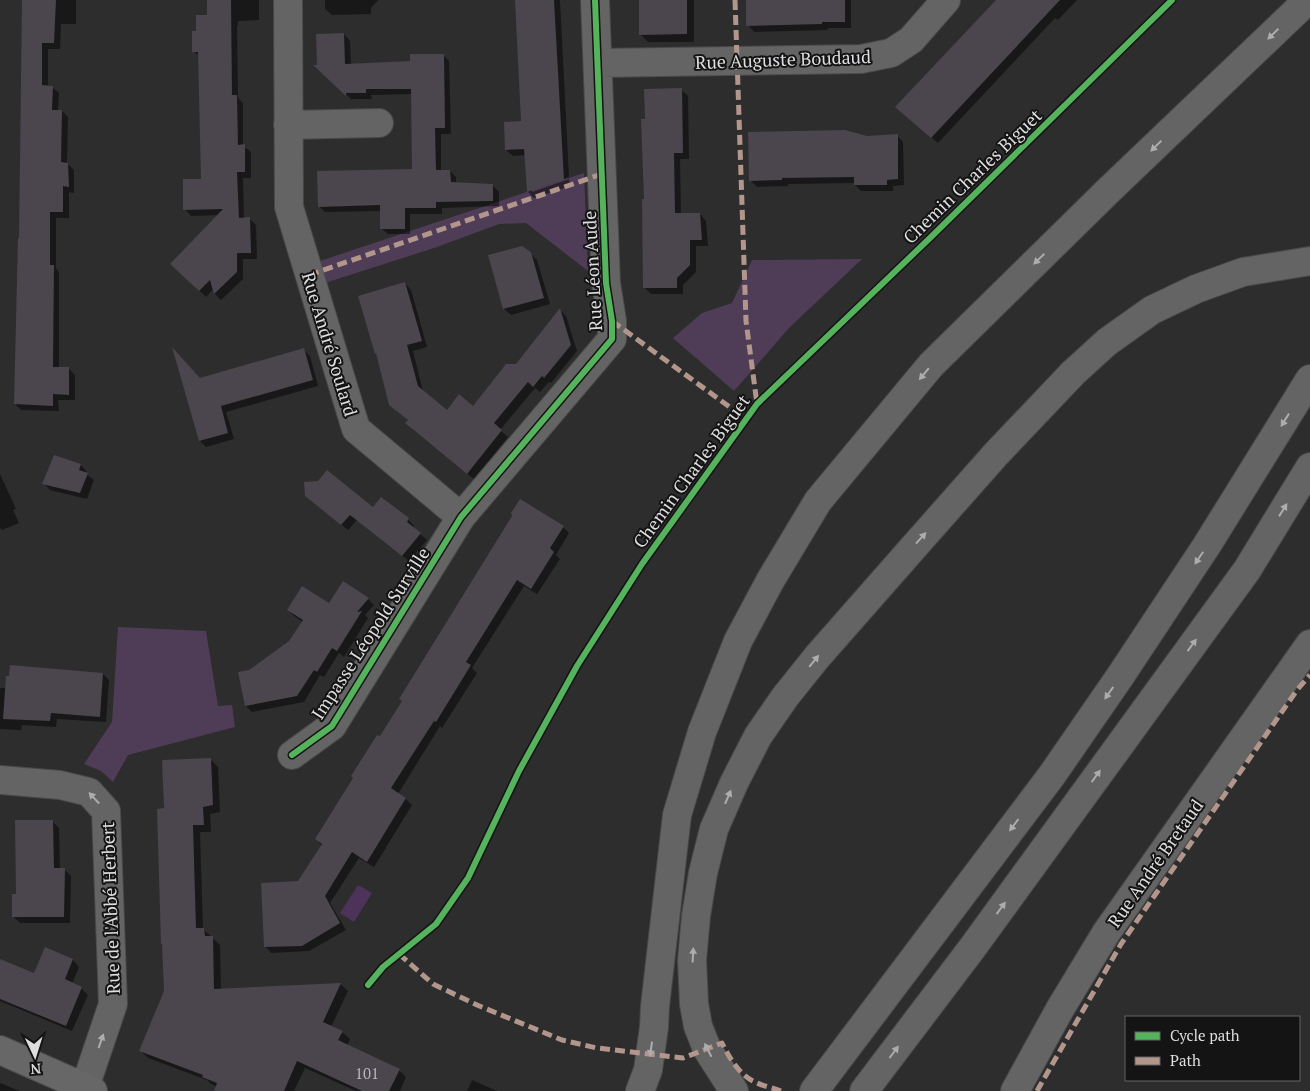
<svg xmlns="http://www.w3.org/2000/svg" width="1310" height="1091" font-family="'PT Serif',serif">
<rect width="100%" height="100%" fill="#2d2d2d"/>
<!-- green -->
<path fill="#4f3d57" d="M 584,173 L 588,271 L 526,223 L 499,224 L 437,247 L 325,283 L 320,261 Z
M 862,259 L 789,328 L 734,391 L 673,338 L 702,313 L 732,303 L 752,260 Z
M 118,627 L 206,631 L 218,706 L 232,705 L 235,727 L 128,755 L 113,782 L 101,771 L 84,764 L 112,722 Z"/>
<!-- water -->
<path fill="#4d325a" d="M 358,885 L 372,893 L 354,922 L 340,913 Z"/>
<!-- shadow -->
<path fill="#0007" d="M 24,0 L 76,0 L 76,24 L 61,24 L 60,49 L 48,49 L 48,87 L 52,87 L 59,93 L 58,111 L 62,111 L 68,117 L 67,163 L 74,170 L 74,193 L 69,192 L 69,218 L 56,218 L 56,268 L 59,272 L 59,369 L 69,369 L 75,375 L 75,400 L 58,400 L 59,411 L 21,410 L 15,404 L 20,239 Z
M 208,0 L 259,0 L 259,20 L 238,21 L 238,26 L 237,25 L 238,98 L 243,103 L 243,146 L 251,152 L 251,178 L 243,178 L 244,219 L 250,219 L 256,225 L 257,259 L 243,259 L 243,279 L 221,300 L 215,294 L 214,288 L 206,297 L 172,264 L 219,215 L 191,216 L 185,209 L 202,181 L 200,57 L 194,51 L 198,32 L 208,16 Z
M 325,0 L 378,0 L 371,8 L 371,14 L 332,15 L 325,9 Z
M 516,0 L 560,0 L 569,177 L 532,189 L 532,192 L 569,179 L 570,186 L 534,198 L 528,192 L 526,155 L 513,156 L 506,150 L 522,123 Z
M 640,0 L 694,0 L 694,42 L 648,42 L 640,34 Z
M 747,0 L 851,0 L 851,28 L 827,28 L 828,30 L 754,32 L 748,25 Z
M 999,0 L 1077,0 L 1058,20 L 1055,18 L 938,143 L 903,113 Z
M 344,34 L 350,41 L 351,65 L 412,62 L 443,55 L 449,61 L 451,134 L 441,134 L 441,171 L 450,171 L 456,177 L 456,183 L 492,185 L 499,192 L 499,206 L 442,208 L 442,214 L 410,214 L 410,234 L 388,234 L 381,228 L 381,211 L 325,212 L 319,206 L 413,170 L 412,94 L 371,95 L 372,99 L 352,99 L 352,100 L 316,66 Z
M 681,90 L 688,96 L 689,159 L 680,159 L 681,215 L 700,214 L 706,221 L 708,246 L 696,246 L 696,272 L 683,285 L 683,294 L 651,294 L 645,288 L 646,120 Z
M 897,135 L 903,142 L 904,185 L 893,186 L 893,191 L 861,191 L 855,185 L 855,183 L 788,184 L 788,186 L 757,187 L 750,180 Z
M 530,253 L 537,260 L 550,304 L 511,315 L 504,309 Z
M 405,283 L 411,290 L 427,347 L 413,351 L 423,392 L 447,411 L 473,408 L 516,365 L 560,310 L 566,316 L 577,351 L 551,383 L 549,382 L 540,392 L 535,388 L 500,430 L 508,437 L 474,479 L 413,430 L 376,353 Z
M 303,349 L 310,356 L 318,386 L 226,412 L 234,439 L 206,447 L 200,441 L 200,379 Z
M 54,457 L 81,465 L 87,472 L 86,474 L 94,480 L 87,499 L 50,490 L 44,483 Z
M 0,474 L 16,509 L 13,510 L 19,523 L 2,530 L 0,528 Z
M 381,499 L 408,519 L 414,526 L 413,528 L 427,540 L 409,561 L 357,520 L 348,530 L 313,502 L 373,508 Z
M 563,527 L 569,533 L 556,555 L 560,559 L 537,594 L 524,586 L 472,668 L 477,673 L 442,728 L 440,726 L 398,794 L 406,799 L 412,805 L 374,867 L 359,858 L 330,903 L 346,930 L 309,951 L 271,953 L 265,946 L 299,883 L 322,846 L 316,839 L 403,702 Z
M 368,599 L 374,605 L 365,615 L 368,618 L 344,657 L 339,653 L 324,677 L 320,675 L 304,702 L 252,712 L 246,706 L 239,673 L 249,671 L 290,642 L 303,622 L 294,616 L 288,610 Z
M 103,674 L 109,680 L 106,722 L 57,719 L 56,727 L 22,725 L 21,730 L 0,729 L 0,688 L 6,688 Z
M 211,760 L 218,767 L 220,812 L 210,814 L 211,832 L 200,832 L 203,929 L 220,945 L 221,990 L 340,984 L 348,991 L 331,1027 L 342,1032 L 350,1039 L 347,1046 L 399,1070 L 406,1077 L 400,1091 L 356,1091 L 305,1068 L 294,1091 L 229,1091 L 211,1084 L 207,1080 L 148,1058 L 141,1051 L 166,992 L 165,809 Z
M 53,822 L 59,828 L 60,869 L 64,869 L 71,876 L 70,923 L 20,923 L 14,917 L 17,895 Z
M 46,949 L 73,960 L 79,967 L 72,984 L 81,988 L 88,995 L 72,1031 L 0,1001 L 0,960 L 34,975 Z
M 472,1080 L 497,1091 L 467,1091 Z
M 0,1083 L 20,1091 L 0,1091 Z"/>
<!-- building -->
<path fill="#4b454e" d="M 22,0 L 56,0 L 54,43 L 42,43 L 42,85 L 53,86 L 52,110 L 62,110 L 61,162 L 68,163 L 69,187 L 63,186 L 63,212 L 50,212 L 50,265 L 54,265 L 53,367 L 69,367 L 69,395 L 53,394 L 53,406 L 14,404 L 18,238 L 19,238 Z
M 207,0 L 231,0 L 232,95 L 237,95 L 238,145 L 245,144 L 245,172 L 237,172 L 239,218 L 250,217 L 251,253 L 237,253 L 237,272 L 214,294 L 210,280 L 199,291 L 170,264 L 223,209 L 183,210 L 183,179 L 201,179 L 198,52 L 192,52 L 192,31 L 196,31 L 196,15 L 207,15 Z
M 515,0 L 554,0 L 564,180 L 527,192 L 524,149 L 505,150 L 504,122 L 521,121 Z
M 639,0 L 687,0 L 687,34 L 639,35 Z
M 746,0 L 845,0 L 845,22 L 822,22 L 822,24 L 746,26 Z
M 996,0 L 1060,0 L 931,138 L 895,107 Z
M 344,33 L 345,64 L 410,61 L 410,54 L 444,54 L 445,128 L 435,128 L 436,170 L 450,170 L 451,182 L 493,184 L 493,201 L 436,202 L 436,208 L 405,208 L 405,229 L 380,229 L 380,205 L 318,207 L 317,171 L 412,169 L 411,89 L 366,89 L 366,93 L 346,93 L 346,96 L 313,65 L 317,65 L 316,34 Z
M 682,88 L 683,153 L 674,153 L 675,213 L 700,213 L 702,240 L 690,240 L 690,265 L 677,278 L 677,288 L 643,288 L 642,199 L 644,199 L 641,119 L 645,119 L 644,89 Z
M 845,130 L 867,136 L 898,134 L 898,179 L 887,180 L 887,185 L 854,185 L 854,177 L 782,178 L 782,180 L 749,181 L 748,132 Z
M 522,246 L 531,252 L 544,298 L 503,309 L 488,255 Z
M 405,282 L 422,341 L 407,345 L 418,386 L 447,410 L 459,394 L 473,406 L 506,364 L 516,364 L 560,308 L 571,345 L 544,378 L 542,376 L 533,387 L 528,382 L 494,423 L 502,430 L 467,474 L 405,423 L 408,420 L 389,405 L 376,353 L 375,354 L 358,296 Z
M 172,347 L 200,378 L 304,348 L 313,380 L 221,406 L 228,433 L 199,441 Z
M 54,455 L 81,464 L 79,470 L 88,473 L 80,493 L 42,484 Z
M 327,470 L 373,507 L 381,497 L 409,518 L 407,522 L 421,533 L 402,556 L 350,515 L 341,525 L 305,496 L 304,482 L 318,481 Z
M 520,499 L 564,526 L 550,548 L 554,552 L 531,589 L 517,580 L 466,662 L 471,665 L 436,722 L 434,721 L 391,788 L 406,798 L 367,862 L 352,852 L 325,896 L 340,923 L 302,946 L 264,947 L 261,883 L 298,881 L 322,844 L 315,839 L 353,778 L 351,776 L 377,735 L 380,736 L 402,701 L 399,699 L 512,516 L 511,513 Z
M 343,581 L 369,598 L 357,612 L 362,611 L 337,651 L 332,648 L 317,672 L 314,670 L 297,696 L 245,706 L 238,672 L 249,670 L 289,641 L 303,620 L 287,610 L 302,586 L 329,603 Z
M 10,665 L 103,673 L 100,717 L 51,713 L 50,721 L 3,719 L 6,676 L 9,676 Z
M 211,758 L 213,805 L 203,807 L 204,825 L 193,825 L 196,928 L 204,928 L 205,936 L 213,936 L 214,989 L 341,983 L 323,1022 L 343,1031 L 338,1040 L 400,1069 L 389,1091 L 362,1091 L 297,1061 L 284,1091 L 214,1091 L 217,1083 L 202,1077 L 203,1075 L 139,1051 L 164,991 L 162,944 L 161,944 L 157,809 L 164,808 L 162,760 Z
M 15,820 L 53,820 L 54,868 L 65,868 L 64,917 L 12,917 L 12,894 L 16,894 Z
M 45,947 L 73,959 L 65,979 L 82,987 L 66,1026 L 0,999 L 0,959 L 34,973 Z"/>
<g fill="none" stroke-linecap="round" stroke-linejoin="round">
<defs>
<path id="minor" d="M 288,0 L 289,207 L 356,429 L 461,517
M 598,63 L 861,59 L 891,53 L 911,40 L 946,0
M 288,125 L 379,123
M 292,755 L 332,726 L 461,517 L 612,339 L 612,321 L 606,283 L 595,0
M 0,780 L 60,785 L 89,792 L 106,811 L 113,1004 L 85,1087
M 1015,1091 L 1060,1009 L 1106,933 L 1310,644"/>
<path id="secondary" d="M 0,1050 L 93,1091"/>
<path id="trunk" d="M 640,1091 L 648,1070 L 654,1027 L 655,1006 L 677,815 L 702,732 L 738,641 L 770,581 L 818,501 L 931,365 L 1109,190 L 1308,0
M 734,1091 L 707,1049 L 698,1026 L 694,1004 L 692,960 L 696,916 L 703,873 L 714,829 L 734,783 L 758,736 L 785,697 L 817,657 L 912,549 L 996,454 L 1073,373 L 1107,342 L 1152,310 L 1196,289 L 1243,272 L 1310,261
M 814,1091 L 1052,775 L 1121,675 L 1207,545 L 1310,379
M 864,1091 L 973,947 L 1247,570 L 1310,467"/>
</defs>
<!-- minor casing -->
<use href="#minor" stroke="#494949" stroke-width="30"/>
<!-- secondary casing -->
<use href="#secondary" stroke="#494949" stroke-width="30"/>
<!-- trunk casing -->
<use href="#trunk" stroke="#494949" stroke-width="30"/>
<!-- minor -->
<use href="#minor" stroke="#646464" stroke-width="28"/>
<!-- secondary -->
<use href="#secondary" stroke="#686768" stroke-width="28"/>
<!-- trunk -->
<use href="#trunk" stroke="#646464" stroke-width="28"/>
<!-- quiet -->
<path stroke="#b2968c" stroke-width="5" stroke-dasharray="10 5" stroke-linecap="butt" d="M 735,0 L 746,321 L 757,404
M 309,275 L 602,174
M 612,321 L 746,419
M 399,954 L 433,984 L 477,1005 L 562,1040 L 597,1048 L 683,1058 L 722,1043 C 729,1057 739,1075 755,1082 C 763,1086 773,1088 781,1091
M 1037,1091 L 1121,944 L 1297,690 L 1310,675"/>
<defs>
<path id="cycleway" d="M 292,755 L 332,726 L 461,517 L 612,339 L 612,321 L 606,283 L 595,0
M 368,985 L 383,967 L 436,924 L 468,878 L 519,771 L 577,666 L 642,564 L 757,404 L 931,237 L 1172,0"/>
</defs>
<!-- cycleway casing -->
<use href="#cycleway" stroke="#151415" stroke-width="9"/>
<!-- cycleway -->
<use href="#cycleway" stroke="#56b35d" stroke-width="6"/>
</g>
<!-- one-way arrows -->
<defs><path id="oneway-solid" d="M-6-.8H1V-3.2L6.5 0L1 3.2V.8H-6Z" transform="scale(1.25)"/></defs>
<g fill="#adadae">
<use href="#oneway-solid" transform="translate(1273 34) rotate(136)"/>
<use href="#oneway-solid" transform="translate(1156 146) rotate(136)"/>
<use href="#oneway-solid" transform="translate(1039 259) rotate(136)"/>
<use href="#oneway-solid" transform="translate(924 374) rotate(130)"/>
<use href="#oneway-solid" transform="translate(1285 420) rotate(122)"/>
<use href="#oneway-solid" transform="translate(1283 510) rotate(-58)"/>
<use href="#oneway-solid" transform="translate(921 538) rotate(-48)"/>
<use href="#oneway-solid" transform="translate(1199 558) rotate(124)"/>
<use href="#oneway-solid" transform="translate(1192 645) rotate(-54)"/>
<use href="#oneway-solid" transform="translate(814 661) rotate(-51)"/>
<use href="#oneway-solid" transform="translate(1109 693) rotate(125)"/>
<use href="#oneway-solid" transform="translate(1096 776) rotate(-54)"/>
<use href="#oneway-solid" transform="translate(728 797) rotate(-67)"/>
<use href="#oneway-solid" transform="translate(94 798) rotate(-133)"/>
<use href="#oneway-solid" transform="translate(1014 825) rotate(127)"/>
<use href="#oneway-solid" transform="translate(1001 908) rotate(-54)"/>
<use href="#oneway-solid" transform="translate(693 955) rotate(-87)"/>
<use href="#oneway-solid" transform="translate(101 1041) rotate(-71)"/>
<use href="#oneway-solid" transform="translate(651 1049) rotate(98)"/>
<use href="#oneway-solid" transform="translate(708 1050) rotate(-117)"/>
<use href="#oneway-solid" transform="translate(894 1052) rotate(-53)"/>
</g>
<g text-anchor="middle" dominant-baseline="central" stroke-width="4" stroke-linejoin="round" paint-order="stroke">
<!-- number labels -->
<g font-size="15" fill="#b9b7bb">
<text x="367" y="1073">101</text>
</g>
<!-- street labels -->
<g font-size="18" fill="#dedddf" stroke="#151415">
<text transform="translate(783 59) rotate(-2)">Rue Auguste Boudaud</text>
<text transform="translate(972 176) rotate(-44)">Chemin Charles Biguet</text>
<text transform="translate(592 271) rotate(-93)">Rue Léon Aude</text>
<text transform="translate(330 344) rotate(73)">Rue André Soulard</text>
<text transform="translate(691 471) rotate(-54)">Chemin Charles Biguet</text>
<text transform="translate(370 633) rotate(-57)">Impasse Léopold Surville</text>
<text transform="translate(1155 863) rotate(-55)">Rue André Bretaud</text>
<text transform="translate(110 908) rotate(-92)">Rue de l'Abbé Herbert</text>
</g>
</g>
<!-- legend -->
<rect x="1125" y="1016" width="175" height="65" fill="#151415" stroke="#656466"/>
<rect x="1135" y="1032" width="25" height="8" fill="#56b35d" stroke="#656466"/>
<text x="1170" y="1041" font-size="15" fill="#dedddf">Cycle path</text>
<rect x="1135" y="1057" width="25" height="8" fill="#b2968c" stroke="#656466"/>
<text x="1170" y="1066" font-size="15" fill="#dedddf">Path</text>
<!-- north arrow -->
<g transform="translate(35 1056) rotate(176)" stroke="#151415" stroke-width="4" paint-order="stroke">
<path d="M0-4L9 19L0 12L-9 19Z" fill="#dedddf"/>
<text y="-8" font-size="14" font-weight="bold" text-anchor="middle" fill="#dedddf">N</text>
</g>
</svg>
